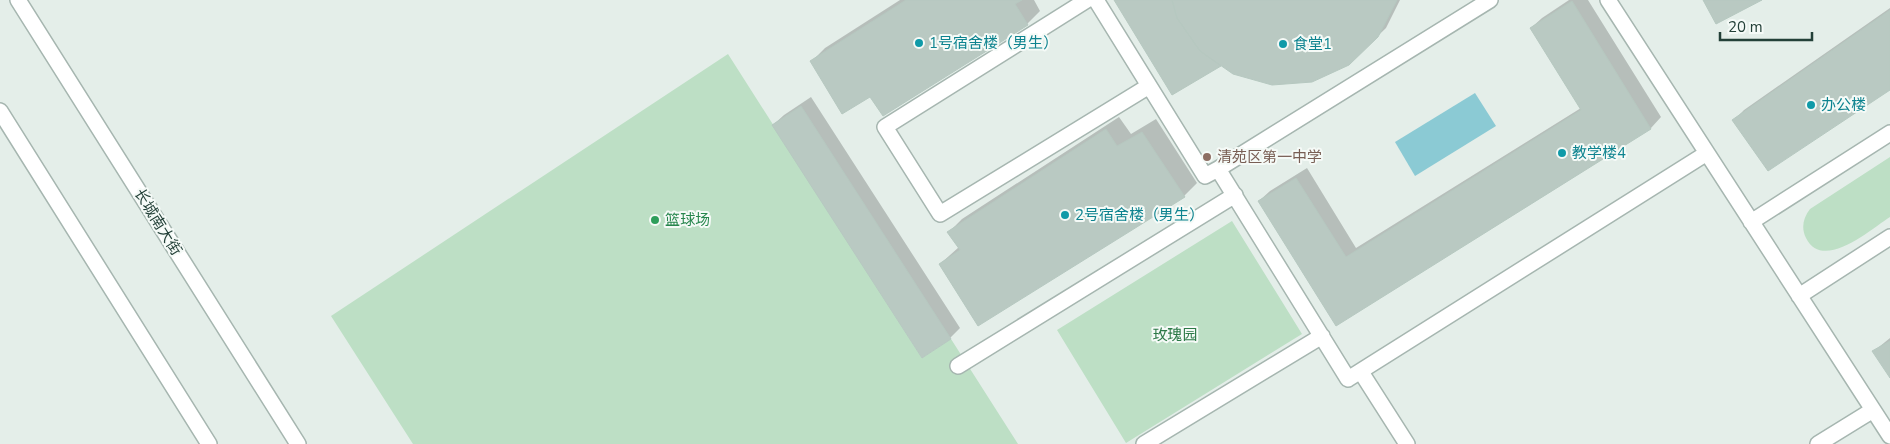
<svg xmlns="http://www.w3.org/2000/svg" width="1890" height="444" font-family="'Nunito Sans','Noto Sans SC',sans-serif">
<rect width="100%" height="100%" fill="#e4eee9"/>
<!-- green -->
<path fill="#bddfc5" d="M 728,54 L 922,358 L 951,339 L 1018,444 L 413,444 L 331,316 Z
M 1890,157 L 1890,217 C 1871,229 1823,272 1806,238 C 1801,228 1803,218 1810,209 Z
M 1232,221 L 1302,334 L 1126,443 L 1057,330 Z"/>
<!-- water -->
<path fill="#8bcad4" d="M 1475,93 L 1496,126 L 1415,176 L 1395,142 Z"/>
<!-- shadow -->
<path fill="#0003" d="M 900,0 L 1034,0 L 1040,11 L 1027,24 L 884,115 L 870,95 L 812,61 L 825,48 Z
M 1116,0 L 1400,0 L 1386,28 L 1349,64 L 1221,64 L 1172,93 Z
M 1569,0 L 1588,0 L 1661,117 L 1651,128 L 1336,324 L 1259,201 L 1270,191 L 1307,168 L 1356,248 L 1581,108 L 1531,28 L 1542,18 Z
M 1890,8 L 1890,89 L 1734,120 L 1744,110 Z
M 811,97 L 960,328 L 950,338 L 773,125 L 784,115 Z
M 1119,117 L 1131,134 L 1156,119 L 1197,183 L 1184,196 L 940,264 L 959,247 L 949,232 L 962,219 Z
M 1890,338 L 1890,376 L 1874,351 Z"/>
<!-- building -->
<path fill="#b9c9c2" stroke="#b6c8c0" d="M 906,0 L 1022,0 L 1015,4 L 1028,25 L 883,116 L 870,97 L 842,114 L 810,61 Z
M 1114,0 L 1172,0 L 1177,18 L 1200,51 L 1221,66 L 1172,95 Z
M 1172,0 L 1397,0 L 1378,37 L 1349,65 L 1312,82 L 1272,85 L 1233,74 L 1200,51 L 1177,18 Z
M 1703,0 L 1762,0 L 1716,24 Z
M 1572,1 L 1651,129 L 1336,326 L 1258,201 L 1296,178 L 1346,257 L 1581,110 L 1530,28 Z
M 1890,10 L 1890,90 L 1768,171 L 1732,120 Z
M 801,106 L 951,339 L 922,358 L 772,125 Z
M 1106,129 L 1117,146 L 1142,132 L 1185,197 L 978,326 L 939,264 L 960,250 L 947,232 Z
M 1890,341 L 1890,378 L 1872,351 Z"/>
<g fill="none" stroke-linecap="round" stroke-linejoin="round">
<defs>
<path id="minor" d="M 18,0 L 298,444
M 1087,0 L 885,127 L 940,214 L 1149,86
M 1096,0 L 1205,176 L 1218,169
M 1490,0 L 1218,169 L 1348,379 L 1707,153
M 1608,0 L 1890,436
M 0,111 L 209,444
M 1751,222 L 1890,133
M 1799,296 L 1890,237
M 958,366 L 1235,195
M 1361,372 L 1407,444
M 1144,444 L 1322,336
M 1818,444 L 1873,410"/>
</defs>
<!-- minor casing -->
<use href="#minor" stroke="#a6b6b0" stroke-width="18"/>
<!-- minor -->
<use href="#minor" stroke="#fff" stroke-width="15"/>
</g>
<!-- markers -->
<g fill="#0f9aa8" stroke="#f5faf7" stroke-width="2">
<circle cx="919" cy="43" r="5"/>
<circle cx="1283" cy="44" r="5"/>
<circle cx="1811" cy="105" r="5"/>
<circle cx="1562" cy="153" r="5"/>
<circle cx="1065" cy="215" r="5"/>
</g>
<circle fill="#8d6e63" stroke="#f5faf7" stroke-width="2" cx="1207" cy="157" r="5"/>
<circle fill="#2e9e5b" stroke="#f5faf7" stroke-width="2" cx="655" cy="220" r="5"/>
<g text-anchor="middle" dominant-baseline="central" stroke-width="4" stroke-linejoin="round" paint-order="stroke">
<!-- culture labels -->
<g font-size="15" fill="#0d838f" stroke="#f5faf7" text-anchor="start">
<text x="929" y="43">1号宿舍楼（男生）</text>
<text x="1293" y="44">食堂1</text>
<text x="1821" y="105">办公楼</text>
<text x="1572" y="153">教学楼4</text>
<text x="1075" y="215">2号宿舍楼（男生）</text>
</g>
<!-- education labels -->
<g font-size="15" fill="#785e54" stroke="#f5faf7" text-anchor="start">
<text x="1217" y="157">清苑区第一中学</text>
</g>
<!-- leisure labels -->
<g font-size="15" fill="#27864d" stroke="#f5faf7" text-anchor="start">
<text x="665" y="220">篮球场</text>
</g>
<!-- street labels -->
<g font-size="15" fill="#234038" stroke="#f5faf7">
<text transform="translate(158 222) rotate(58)">长城南大街</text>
</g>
<!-- park labels -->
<g font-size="15" fill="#2c7947" stroke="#f5faf7">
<text x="1175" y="335">玫瑰园</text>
</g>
</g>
<!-- scale -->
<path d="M1720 32v8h92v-8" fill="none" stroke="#234038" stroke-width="2.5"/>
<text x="1728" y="32" font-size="15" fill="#234038" stroke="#f5faf7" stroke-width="4" paint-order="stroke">20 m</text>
</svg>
